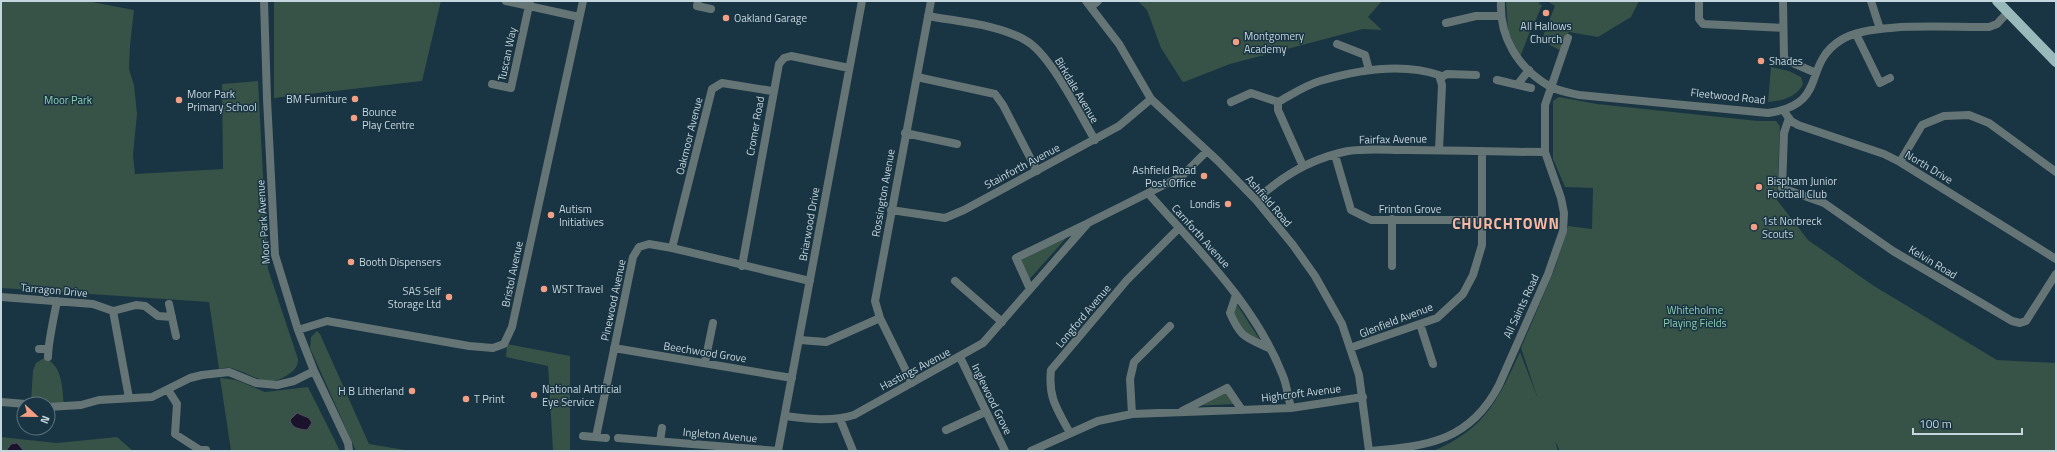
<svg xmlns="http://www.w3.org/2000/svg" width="2057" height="452" font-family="'Titillium Web',sans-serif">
<rect width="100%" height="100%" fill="#193442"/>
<!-- green -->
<path fill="#375246" d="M 1,1 L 87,1 L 134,10 L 130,46 L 129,69 L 134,85 L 137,114 L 133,155 L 135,174 L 223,169 L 222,84 L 258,81 L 268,269 L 298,359 C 298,366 295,370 289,374 C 267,390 255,375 234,369 C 230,367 223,368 219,369 L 209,302 L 1,288 Z
M 274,1 L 441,1 L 422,81 L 274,98 Z
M 1138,1 L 1382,1 L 1368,17 L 1382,30 L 1363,29 L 1230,64 L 1184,82 L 1182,81 L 1161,48 L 1147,10 Z
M 1506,1 L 1540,1 L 1539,4 L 1542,5 L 1535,22 L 1531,20 L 1528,27 L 1531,29 L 1520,57 L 1508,31 Z
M 1550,1 L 1639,1 L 1631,17 L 1598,37 L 1569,32 L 1560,50 L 1541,41 L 1555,6 L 1550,3 Z
M 1771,67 L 1789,71 L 1801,77 L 1803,84 C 1796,98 1781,101 1768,102 Z
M 1559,97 L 1597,104 L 1758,121 L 1776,121 L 1780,126 L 1777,200 L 1808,240 L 1874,286 L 1997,360 L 2056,363 L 2056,451 L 1560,451 L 1555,441 L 1558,451 L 1433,451 C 1485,429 1498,400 1520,352 L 1538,399 L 1521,348 L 1555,268 L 1568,226 L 1592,229 L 1593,188 L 1565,187 L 1553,159 L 1553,101 Z
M 1068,236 L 1027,282 L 1016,258 Z
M 1234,300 L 1264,346 L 1244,337 L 1230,313 Z
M 317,331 L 320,334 L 369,444 L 411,451 L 356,451 L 310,348 L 311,337 Z
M 507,344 L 570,356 L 570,451 L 553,451 L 548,366 L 506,357 Z
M 44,358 C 63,365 62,388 64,404 L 31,402 L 33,370 L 36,363 Z
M 220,378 L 236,380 L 265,392 L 308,387 L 340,451 L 231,451 Z
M 1227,388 L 1237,404 L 1191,406 Z
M 1,437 L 57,443 L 117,437 L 133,451 L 1,451 Z"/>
<!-- water -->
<path fill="#1b132b" stroke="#4e4e61" d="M 297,413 L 309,418 L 312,423 L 307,430 C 300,429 292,429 290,420 Z
M 17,443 L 24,451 L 6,451 L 11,444 Z"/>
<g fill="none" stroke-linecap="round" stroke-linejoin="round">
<!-- minor -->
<path stroke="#657575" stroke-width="8" d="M 264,1 L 267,99 L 275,255 L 298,330 L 314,371 L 348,443 L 349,451
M 506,1 L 579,17
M 698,1 L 697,6 L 711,9
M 1086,1 L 1119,44 L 1151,99 L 1218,161 L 1256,200 L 1293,245 L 1315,276 L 1342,324 L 1359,375 L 1369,451
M 1501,1 C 1499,37 1518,68 1549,86 C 1558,91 1570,93 1579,95 L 1768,113 C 1830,104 1801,65 1841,40 C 1870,21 1952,28 1989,27 L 1997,24 L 2008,12
M 1699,1 L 1699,19 L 1703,24 L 1783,28
M 1783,1 L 1784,57 L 1786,60 L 1816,73
M 1871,1 L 1880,29
M 1091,7 L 1098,1
M 928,16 C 960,22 997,24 1025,40 C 1050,53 1080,115 1095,140
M 1446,23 L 1476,16 L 1501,16
M 1856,34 L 1880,83 L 1890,78
M 1337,44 L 1365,55 L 1369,70
M 917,77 L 995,94 L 1003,105 L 1037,171
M 1440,78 L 1447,74 L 1476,75
M 1497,80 L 1531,88
M 492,84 L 511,88 L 530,1
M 1518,84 L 1529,70
M 1231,102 L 1251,93 L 1278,102
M 1786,114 L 1791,121 L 1798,125 L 1884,154 L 1900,162 L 2056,259
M 1789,118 L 1784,133 L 1782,188 L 1824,203 L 1893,251 L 2012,321 L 2020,323 L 2026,321 L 2056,274
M 905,133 L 957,144
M 1335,155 L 1351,210 L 1371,220 L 1481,220
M 1900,162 L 1922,125 L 1944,116 L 1969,115 L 1989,123 L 2056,172
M 1303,166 L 1278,110 L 1278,102 C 1291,95 1306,85 1320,81 C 1357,70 1401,62 1439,75 L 1442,85 L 1439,150
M 1148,193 C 1198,250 1255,304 1283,376 C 1287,386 1288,397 1291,408
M 1256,200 C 1282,176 1312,158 1348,151 C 1367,148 1387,150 1406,150 C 1452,150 1499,152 1545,152
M 891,210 L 945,218 L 964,210 L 1119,126 L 1151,99
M 672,248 L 712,89 L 722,83 L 772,91
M 742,266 L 779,64 L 784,58 L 791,56 L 849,68
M 1392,266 L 1392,219
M 955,281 L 1002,322
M 1030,289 L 1016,258 L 1084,225
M 1236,295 L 1230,313 C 1241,338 1245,337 1269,348
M 1,297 L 93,304 L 113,311
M 169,304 L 176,336
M 113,311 L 129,398
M 113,311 L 136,305 L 145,306 L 158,316 L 172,317
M 1420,324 L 1433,364
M 298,330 L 327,321 L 469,346 L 493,348 L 504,344 L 512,327 L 583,1
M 800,340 L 826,342 L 880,318
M 614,348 L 792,378
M 1350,348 L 1437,318 L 1463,294 L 1473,275 L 1482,245 L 1482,151
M 39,349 L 48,349
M 48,357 C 48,343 54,317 57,301
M 960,357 L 1005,451
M 705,362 L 713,323
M 912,383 L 880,318 L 875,301 L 931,1
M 168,390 L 177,404 L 175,434 L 200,450 L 206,450
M 1,402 L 26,404
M 48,407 L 81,405 L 99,400 L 152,397 L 190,378 L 202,375 L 229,372 L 256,383 L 277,385 L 294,381 L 314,371
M 1182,411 L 1227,388 L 1242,410
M 1132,414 L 1130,379 L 1134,362 L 1170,326
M 785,416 C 809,419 831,422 854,415 L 983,343 L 1088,223 L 1182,176 L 1207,151
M 840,419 L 853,451
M 946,430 L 985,412
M 1070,433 C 1057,409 1048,398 1051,370 L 1127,280 L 1179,228
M 583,436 L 606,438
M 596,437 L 633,257 L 639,247 L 649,244 L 672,248 L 810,281
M 618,438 L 778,451 L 862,1
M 660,441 L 662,428
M 1031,451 L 1098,421 L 1132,414 L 1291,408 L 1363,397
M 1371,451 C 1428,446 1470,441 1499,385 L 1548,274 L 1563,231 L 1564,213 L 1561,198 L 1545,152 L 1545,105 L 1568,38"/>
<!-- major -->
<path stroke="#99b9ba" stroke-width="10" d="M 1997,1 L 2056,62"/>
</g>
<!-- markers -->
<g fill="#f39f84" stroke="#193442" stroke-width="1.5">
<circle cx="1546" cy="13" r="4"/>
<circle cx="726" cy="18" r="4"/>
<circle cx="1236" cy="42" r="4"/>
<circle cx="1761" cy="61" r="4"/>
<circle cx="355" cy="99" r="4"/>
<circle cx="179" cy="100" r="4"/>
<circle cx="354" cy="118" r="4"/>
<circle cx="1204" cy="176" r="4"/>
<circle cx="1759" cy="187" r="4"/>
<circle cx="1228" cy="204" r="4"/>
<circle cx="551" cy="215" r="4"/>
<circle cx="1754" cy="227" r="4"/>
<circle cx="351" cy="262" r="4"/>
<circle cx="544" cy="289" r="4"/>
<circle cx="449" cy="297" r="4"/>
<circle cx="412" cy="391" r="4"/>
<circle cx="534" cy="395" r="4"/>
<circle cx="466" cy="399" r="4"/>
</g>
<g text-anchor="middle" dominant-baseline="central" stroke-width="3" stroke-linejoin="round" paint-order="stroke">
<!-- poi labels -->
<g font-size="11" fill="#c6d6de" stroke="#193442" text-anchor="start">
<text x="734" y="18">Oakland Garage</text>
<text x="1546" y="26" text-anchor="middle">All Hallows<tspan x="1546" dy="13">Church</tspan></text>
<text x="1244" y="36">Montgomery<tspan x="1244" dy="13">Academy</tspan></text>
<text x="1769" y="61">Shades</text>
<text x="187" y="94">Moor Park<tspan x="187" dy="13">Primary School</tspan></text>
<text x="347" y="99" text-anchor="end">BM Furniture</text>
<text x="362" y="112">Bounce<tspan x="362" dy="13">Play Centre</tspan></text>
<text x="1196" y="170" text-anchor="end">Ashfield Road<tspan x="1196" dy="13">Post Office</tspan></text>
<text x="1767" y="181">Bispham Junior<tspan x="1767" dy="13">Football Club</tspan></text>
<text x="1220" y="204" text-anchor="end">Londis</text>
<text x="559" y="209">Autism<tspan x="559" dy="13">Initiatives</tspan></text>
<text x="1762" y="221">1st Norbreck<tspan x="1762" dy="13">Scouts</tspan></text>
<text x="359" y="262">Booth Dispensers</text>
<text x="552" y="289">WST Travel</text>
<text x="441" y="291" text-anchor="end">SAS Self<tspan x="441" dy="13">Storage Ltd</tspan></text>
<text x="542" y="389">National Artificial<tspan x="542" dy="13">Eye Service</tspan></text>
<text x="404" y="391" text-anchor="end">H B Litherland</text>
<text x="474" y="399">T Print</text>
</g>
<!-- street labels -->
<g font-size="11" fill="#c6d6de" stroke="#193442">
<text transform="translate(507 54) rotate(-78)">Tuscan Way</text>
<text transform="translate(1077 90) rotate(59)">Birkdale Avenue</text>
<text transform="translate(1728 96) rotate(6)">Fleetwood Road</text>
<text transform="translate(755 126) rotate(-80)">Cromer Road</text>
<text transform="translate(689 136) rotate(-76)">Oakmoor Avenue</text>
<text transform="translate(1393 139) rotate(-1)">Fairfax Avenue</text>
<text transform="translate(1022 166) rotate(-28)">Stainforth Avenue</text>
<text transform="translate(1929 167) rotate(31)">North Drive</text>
<text transform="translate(883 193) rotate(-80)">Rossington Avenue</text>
<text transform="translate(1269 201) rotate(49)">Ashfield Road</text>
<text x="1410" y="209">Frinton Grove</text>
<text transform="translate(263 222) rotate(-94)">Moor Park Avenue</text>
<text transform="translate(809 224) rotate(-80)">Briarwood Drive</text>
<text transform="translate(1201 236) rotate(48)">Carnforth Avenue</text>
<text transform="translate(1933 262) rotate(31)">Kelvin Road</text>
<text transform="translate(512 274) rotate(-78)">Bristol Avenue</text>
<text transform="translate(54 290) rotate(5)">Tarragon Drive</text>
<text transform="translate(613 300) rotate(-78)">Pinewood Avenue</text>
<text transform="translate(1521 306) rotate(-65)">All Saints Road</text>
<text transform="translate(1083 316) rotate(-50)">Longford Avenue</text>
<text transform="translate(1396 320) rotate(-21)">Glenfield Avenue</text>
<text transform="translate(705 352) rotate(9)">Beechwood Grove</text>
<text transform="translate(915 369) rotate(-28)">Hastings Avenue</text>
<text transform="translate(1301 393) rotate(-7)">Highcroft Avenue</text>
<text transform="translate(992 399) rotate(64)">Inglewood Grove</text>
<text transform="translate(720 435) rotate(5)">Ingleton Avenue</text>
</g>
<!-- park labels -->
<g font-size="11" fill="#8fceb2" stroke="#193442">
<text x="68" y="100">Moor Park</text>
<text x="1695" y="310">Whiteholme<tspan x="1695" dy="13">Playing Fields</tspan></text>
</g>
<!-- district labels -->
<g font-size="15" font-weight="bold" letter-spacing="1" fill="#f8b8a3" stroke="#193442">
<text x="1506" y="223">CHURCHTOWN</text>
</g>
</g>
<!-- border -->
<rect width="2057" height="452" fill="none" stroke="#c6d6de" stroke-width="4"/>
<!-- north arrow -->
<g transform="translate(36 416) rotate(112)"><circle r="19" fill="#193442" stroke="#5e7580"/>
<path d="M0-3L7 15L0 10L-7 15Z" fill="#f39f84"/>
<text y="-6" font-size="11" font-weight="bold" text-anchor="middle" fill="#c6d6de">N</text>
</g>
<!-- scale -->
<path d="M1913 428v6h109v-6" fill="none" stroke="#c6d6de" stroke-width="2"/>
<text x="1919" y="428" font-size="12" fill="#c6d6de" stroke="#193442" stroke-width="3" paint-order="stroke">100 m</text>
</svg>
